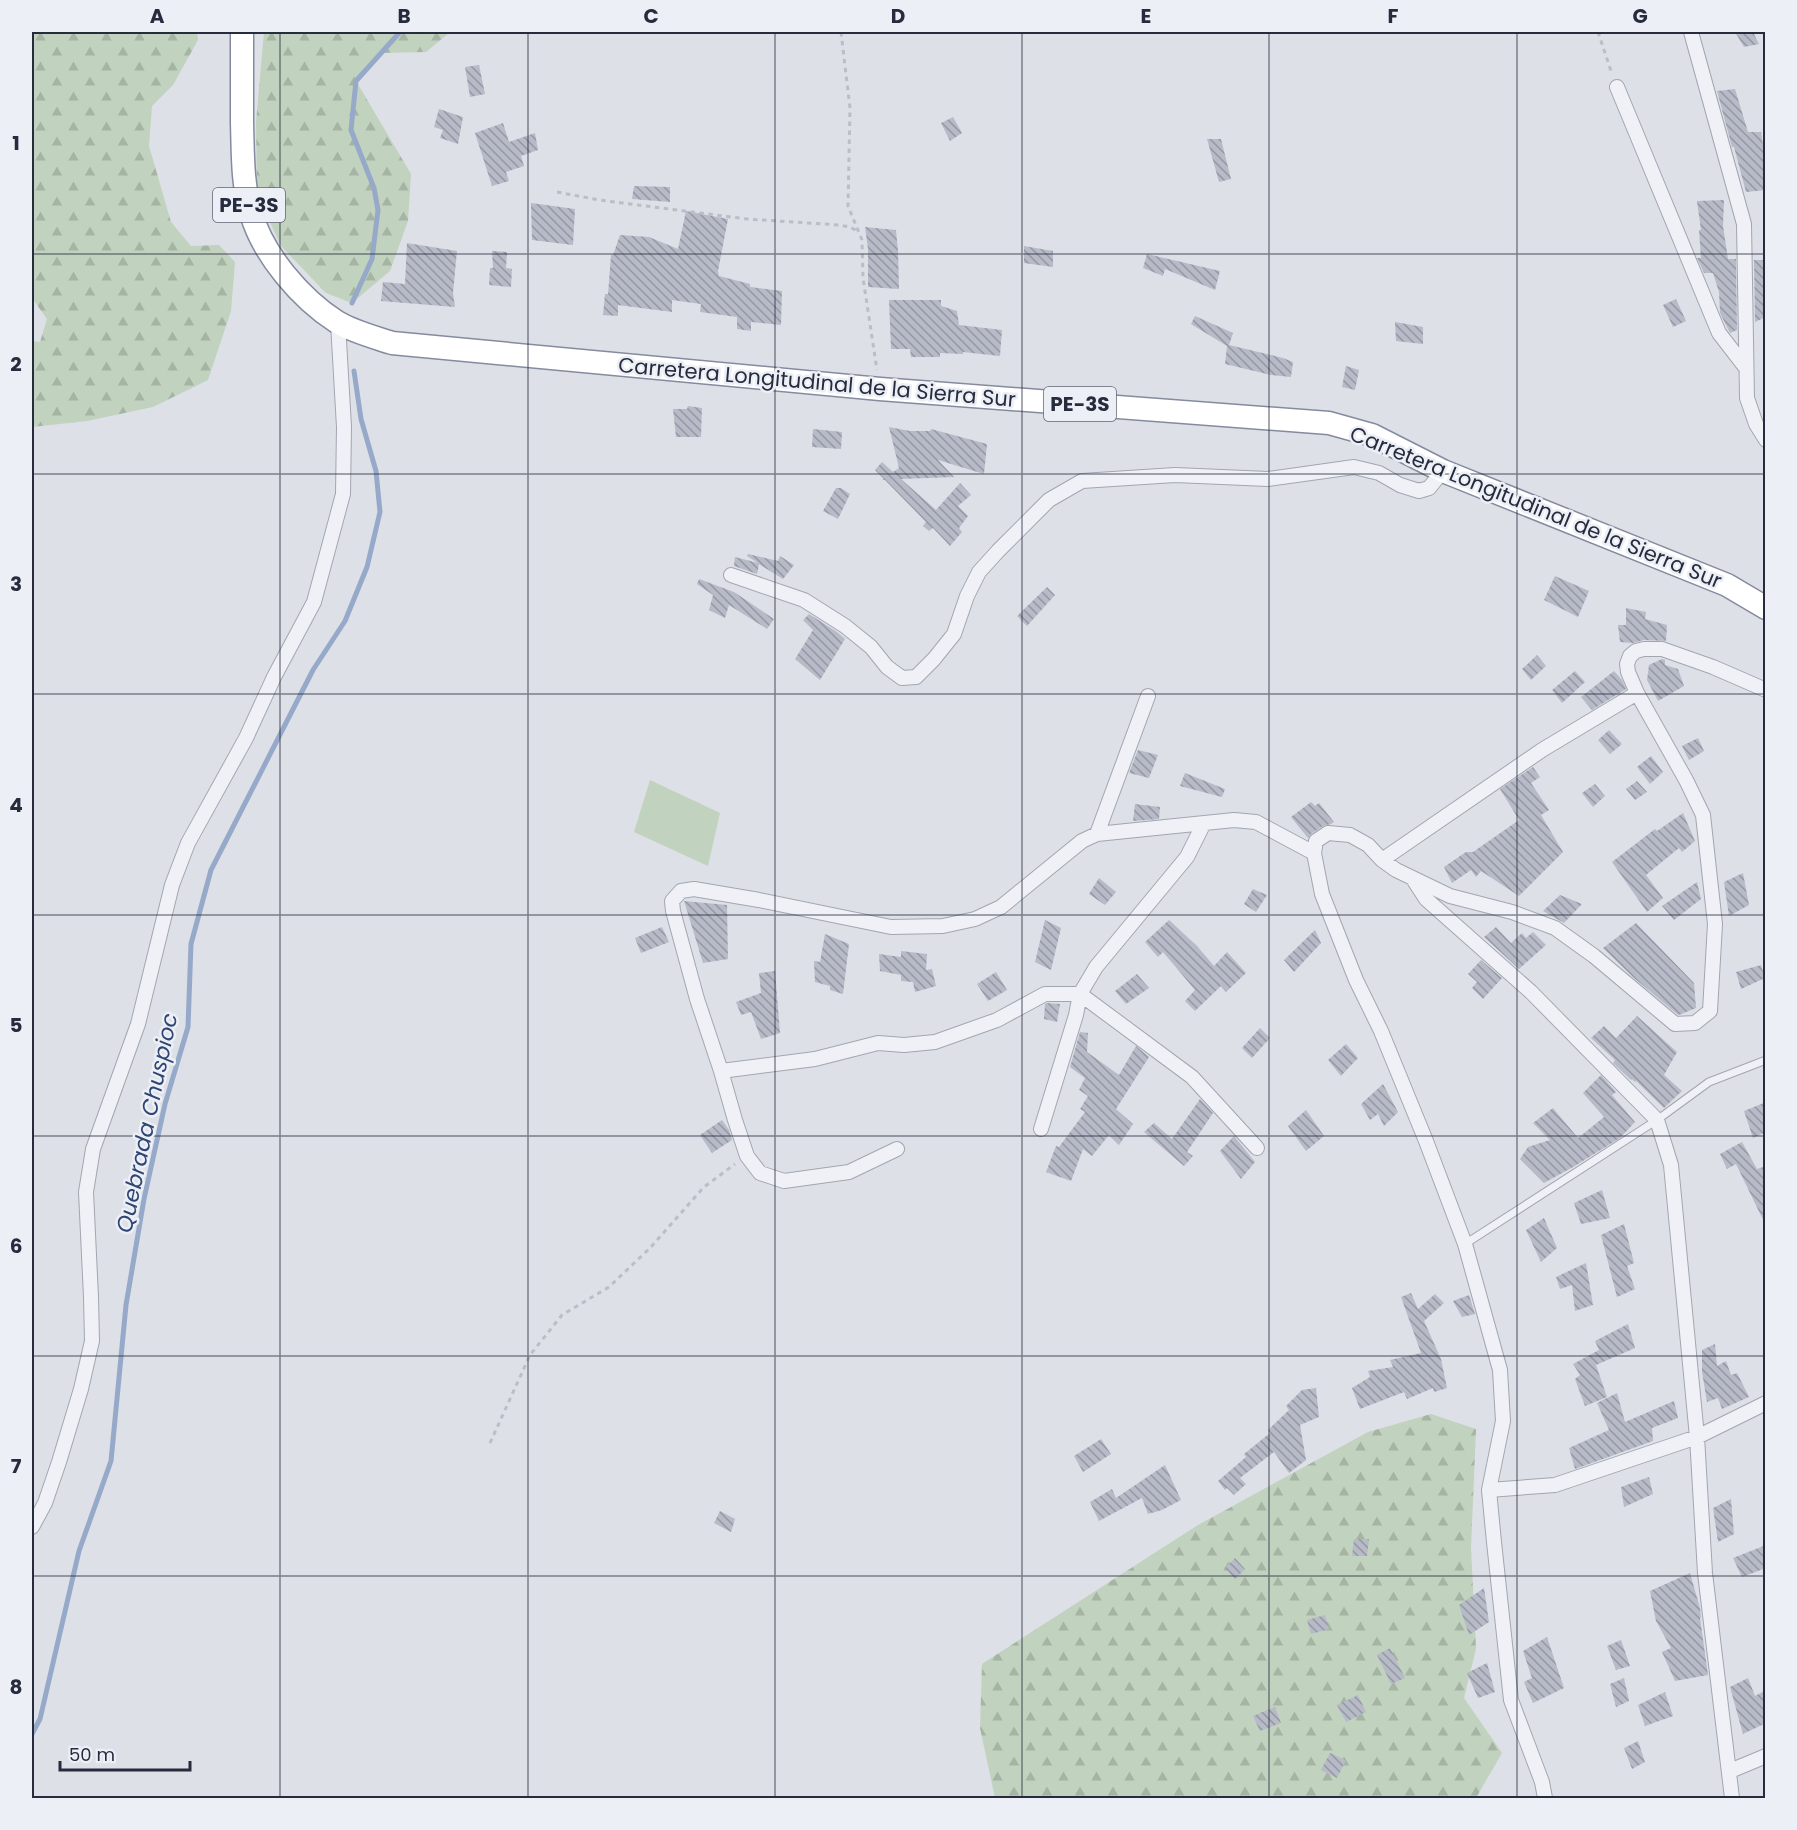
<svg xmlns="http://www.w3.org/2000/svg" width="1797" height="1830" font-family="Poppins,sans-serif">
<defs>
<pattern id="forest-firs" width="22" height="20" patternUnits="userSpaceOnUse" patternTransform="scale(1.5)"><rect width="22" height="20" fill="#c1d2be"/><path d="M5 1l3.5 6h-7zM16 11l3.5 6h-7z" fill="#a6b4a4"/></pattern>
<pattern id="building-back-hatch" width="6" height="6" patternUnits="userSpaceOnUse" patternTransform="scale(1.5)"><rect width="6" height="6" fill="#b7bbc7"/><path d="M-1 5l2 2M0 0l6 6M5-1l2 2" fill="none" stroke="#9598a3"/></pattern>
</defs>
<rect width="100%" height="100%" fill="#dde0e7"/>
<!-- grass -->
<path fill="#c1d2be" d="M 650,780 L 720,813 L 708,866 L 634,832 Z"/>
<!-- forest -->
<path fill="url(#forest-firs)" d="M 32,32 L 197,32 L 198,40 L 173,85 L 152,106 L 149,146 L 171,222 L 191,246 L 219,245 L 235,262 L 231,311 L 208,380 L 153,407 L 87,421 L 32,427 L 32,341 L 40,342 L 47,319 L 32,298 Z
M 264,32 L 450,32 L 426,52 L 380,53 L 356,81 L 411,174 L 408,221 L 390,271 L 352,303 L 326,293 L 281,246 L 257,194 L 256,122 Z
M 1431,1414 L 1476,1429 L 1471,1548 L 1476,1649 L 1464,1698 L 1502,1753 L 1476,1798 L 995,1798 L 980,1728 L 982,1664 L 1198,1525 L 1368,1432 Z"/>
<g fill="none" stroke-linecap="round" stroke-linejoin="round">
<!-- stream -->
<path stroke="#96a9c9" stroke-width="5" d="M 352,303 L 372,259 L 378,210 L 374,188 L 351,130 L 356,81 L 400,32
M 32,1734 L 40,1719 L 79,1551 L 111,1461 L 126,1305 L 144,1199 L 165,1104 L 188,1027 L 191,944 L 211,870 L 313,670 L 345,621 L 367,567 L 380,512 L 376,471 L 361,419 L 354,371"/>
</g>
<!-- building -->
<path fill="url(#building-back-hatch)" d="M 1735,32 L 1753,32 L 1759,44 L 1744,47 Z
M 479,65 L 485,94 L 470,97 L 465,67 Z
M 1735,89 L 1748,132 L 1761,132 L 1763,145 L 1766,145 L 1766,190 L 1746,192 L 1734,147 L 1732,147 L 1717,91 Z
M 439,109 L 463,117 L 458,144 L 440,138 L 443,130 L 434,127 Z
M 953,117 L 962,133 L 950,141 L 941,123 Z
M 503,123 L 509,142 L 535,133 L 538,150 L 521,156 L 524,166 L 506,172 L 509,181 L 492,186 L 475,133 Z
M 1207,139 L 1221,139 L 1231,179 L 1219,182 Z
M 634,186 L 670,187 L 670,202 L 632,199 Z
M 1724,200 L 1723,226 L 1728,259 L 1736,259 L 1737,330 L 1730,333 L 1720,313 L 1719,292 L 1713,273 L 1704,273 L 1697,258 L 1701,258 L 1699,230 L 1701,230 L 1697,201 Z
M 531,203 L 575,209 L 573,245 L 532,240 Z
M 686,211 L 728,219 L 718,271 L 719,276 L 750,284 L 750,287 L 782,291 L 781,325 L 751,322 L 751,331 L 737,329 L 737,317 L 700,312 L 701,304 L 672,300 L 672,312 L 618,305 L 618,316 L 603,315 L 605,294 L 608,294 L 611,255 L 613,255 L 620,235 L 649,237 L 678,249 Z
M 865,227 L 896,230 L 898,251 L 899,289 L 868,287 L 868,249 Z
M 407,243 L 457,251 L 453,293 L 455,307 L 381,301 L 383,282 L 405,284 Z
M 1024,246 L 1053,251 L 1053,267 L 1024,263 Z
M 492,251 L 507,252 L 506,268 L 512,269 L 511,287 L 489,285 L 490,268 L 493,268 Z
M 1147,254 L 1220,271 L 1215,290 L 1165,269 L 1163,276 L 1143,268 Z
M 1754,260 L 1766,260 L 1766,317 L 1755,322 Z
M 1676,299 L 1686,321 L 1673,327 L 1663,305 Z
M 889,300 L 941,300 L 941,306 L 957,311 L 959,325 L 1002,330 L 1000,356 L 963,352 L 963,354 L 940,353 L 940,357 L 911,357 L 910,349 L 891,349 Z
M 1195,316 L 1233,333 L 1229,345 L 1283,358 L 1293,362 L 1291,377 L 1271,375 L 1225,364 L 1227,346 L 1191,324 Z
M 1395,322 L 1423,327 L 1423,344 L 1396,341 Z
M 1346,366 L 1359,370 L 1355,390 L 1342,387 Z
M 688,406 L 702,408 L 701,437 L 676,437 L 673,409 L 687,409 Z
M 889,427 L 910,431 L 930,431 L 931,429 L 987,444 L 984,474 L 938,460 L 954,477 L 901,479 L 936,510 L 960,483 L 971,495 L 958,506 L 968,516 L 959,528 L 962,532 L 950,546 L 933,528 L 929,531 L 923,526 L 926,522 L 885,480 L 882,480 L 884,479 L 875,470 L 882,462 L 893,472 L 899,468 Z
M 813,429 L 842,432 L 841,449 L 812,447 Z
M 836,488 L 841,488 L 850,494 L 838,519 L 823,511 Z
M 748,554 L 778,561 L 780,556 L 794,565 L 783,579 L 759,564 L 757,574 L 734,566 L 735,557 L 758,563 L 747,556 Z
M 1555,576 L 1589,591 L 1578,617 L 1544,600 Z
M 699,579 L 734,592 L 774,619 L 767,629 L 729,605 L 725,618 L 709,610 L 713,595 L 697,584 Z
M 1047,587 L 1055,595 L 1027,626 L 1017,616 Z
M 1626,608 L 1646,612 L 1645,619 L 1667,625 L 1666,641 L 1644,640 L 1633,643 L 1620,642 L 1618,625 L 1626,625 Z
M 809,614 L 837,632 L 845,639 L 820,680 L 795,659 L 813,630 L 803,620 Z
M 1537,655 L 1546,666 L 1531,680 L 1522,669 Z
M 1662,659 L 1665,660 L 1665,665 L 1678,669 L 1684,686 L 1658,701 L 1647,680 L 1649,665 Z
M 1575,671 L 1585,682 L 1562,703 L 1552,690 Z
M 1614,671 L 1622,680 L 1626,689 L 1592,710 L 1581,697 Z
M 1609,730 L 1622,744 L 1610,754 L 1598,740 Z
M 1698,738 L 1704,751 L 1689,760 L 1682,746 Z
M 1138,750 L 1158,755 L 1149,778 L 1129,773 Z
M 1651,756 L 1663,772 L 1650,784 L 1637,767 Z
M 1533,767 L 1540,777 L 1531,783 L 1549,810 L 1541,815 L 1563,852 L 1519,896 L 1481,871 L 1476,877 L 1471,870 L 1452,883 L 1444,867 L 1466,852 L 1473,852 L 1519,820 L 1500,789 Z
M 1185,773 L 1225,789 L 1222,797 L 1180,786 Z
M 1637,781 L 1647,792 L 1635,800 L 1626,789 Z
M 1595,784 L 1605,796 L 1593,807 L 1582,793 Z
M 1311,802 L 1315,806 L 1319,803 L 1334,822 L 1331,824 L 1323,826 L 1311,834 L 1308,838 L 1291,817 Z
M 1135,804 L 1160,807 L 1159,819 L 1133,821 Z
M 1683,813 L 1695,841 L 1682,852 L 1679,848 L 1646,875 L 1663,898 L 1647,912 L 1612,862 L 1655,829 L 1657,831 Z
M 1743,873 L 1749,905 L 1729,916 L 1724,882 Z
M 1099,878 L 1116,892 L 1105,905 L 1089,894 Z
M 1697,882 L 1701,899 L 1674,920 L 1662,906 Z
M 1253,889 L 1267,895 L 1256,912 L 1244,904 Z
M 1560,895 L 1582,904 L 1564,923 L 1543,911 Z
M 684,901 L 727,905 L 728,959 L 703,963 Z
M 1045,920 L 1061,928 L 1051,970 L 1035,962 Z
M 1169,920 L 1197,946 L 1214,966 L 1227,952 L 1246,973 L 1226,992 L 1221,986 L 1195,1011 L 1185,1001 L 1195,990 L 1163,952 L 1158,957 L 1145,942 Z
M 1636,923 L 1694,983 L 1696,1008 L 1679,1015 L 1677,1014 L 1634,978 L 1603,948 Z
M 662,927 L 669,942 L 641,953 L 635,938 Z
M 1496,927 L 1511,943 L 1522,933 L 1526,938 L 1533,932 L 1546,945 L 1519,969 L 1484,937 Z
M 1315,930 L 1321,943 L 1294,972 L 1284,960 Z
M 825,934 L 849,944 L 843,994 L 830,990 L 830,986 L 815,982 L 814,961 L 820,962 Z
M 901,951 L 927,954 L 926,970 L 932,969 L 936,986 L 915,992 L 913,982 L 901,981 L 901,975 L 880,971 L 879,954 L 901,957 Z
M 1481,960 L 1502,978 L 1483,999 L 1472,988 L 1477,982 L 1468,974 Z
M 1761,965 L 1765,978 L 1741,989 L 1736,972 Z
M 775,971 L 780,1033 L 761,1039 L 751,1012 L 741,1015 L 736,1002 L 761,993 L 759,973 Z
M 996,972 L 1007,990 L 988,1001 L 977,984 Z
M 1137,974 L 1149,988 L 1126,1004 L 1115,991 Z
M 1047,1003 L 1060,1004 L 1057,1022 L 1044,1019 L 1045,1004 Z
M 1637,1016 L 1677,1052 L 1664,1075 L 1682,1091 L 1664,1108 L 1636,1081 L 1635,1082 L 1632,1079 L 1631,1080 L 1613,1063 L 1615,1060 L 1591,1038 L 1604,1026 L 1616,1038 Z
M 1260,1028 L 1270,1038 L 1252,1058 L 1242,1048 Z
M 1080,1032 L 1088,1033 L 1087,1052 L 1119,1075 L 1136,1046 L 1149,1057 L 1116,1109 L 1133,1124 L 1119,1145 L 1109,1135 L 1092,1156 L 1083,1149 L 1071,1181 L 1046,1172 L 1056,1146 L 1059,1147 L 1085,1112 L 1080,1109 L 1088,1096 L 1079,1090 L 1085,1078 L 1070,1067 Z
M 1346,1044 L 1358,1058 L 1341,1076 L 1328,1060 Z
M 1601,1075 L 1616,1092 L 1612,1095 L 1635,1122 L 1620,1138 L 1573,1167 L 1544,1183 L 1520,1159 L 1528,1147 L 1550,1140 L 1533,1123 L 1553,1108 L 1578,1138 L 1604,1117 L 1583,1093 Z
M 1383,1084 L 1398,1112 L 1384,1126 L 1378,1114 L 1370,1120 L 1361,1104 Z
M 1200,1099 L 1213,1113 L 1187,1152 L 1193,1156 L 1184,1166 L 1144,1132 L 1154,1123 L 1172,1139 Z
M 1766,1102 L 1766,1132 L 1753,1138 L 1744,1111 Z
M 1306,1110 L 1324,1136 L 1306,1151 L 1288,1126 Z
M 722,1120 L 729,1130 L 732,1140 L 712,1153 L 700,1135 Z
M 1234,1136 L 1255,1162 L 1241,1179 L 1220,1151 Z
M 1742,1142 L 1757,1169 L 1766,1166 L 1766,1226 L 1736,1164 L 1727,1169 L 1720,1154 Z
M 1602,1190 L 1610,1218 L 1581,1224 L 1574,1203 Z
M 1544,1218 L 1557,1248 L 1541,1262 L 1526,1230 Z
M 1624,1224 L 1634,1263 L 1627,1266 L 1635,1289 L 1617,1297 L 1601,1235 Z
M 1586,1263 L 1593,1305 L 1575,1311 L 1572,1285 L 1560,1289 L 1556,1277 Z
M 1411,1293 L 1418,1309 L 1435,1294 L 1444,1303 L 1424,1321 L 1441,1359 L 1447,1388 L 1434,1392 L 1433,1388 L 1407,1399 L 1404,1392 L 1360,1409 L 1352,1388 L 1370,1377 L 1368,1371 L 1393,1367 L 1390,1360 L 1421,1353 L 1401,1297 Z
M 1469,1295 L 1475,1314 L 1462,1317 L 1453,1301 Z
M 1628,1324 L 1635,1348 L 1596,1365 L 1607,1397 L 1585,1406 L 1575,1379 L 1580,1375 L 1573,1364 L 1599,1350 L 1595,1341 Z
M 1715,1344 L 1717,1366 L 1726,1361 L 1731,1375 L 1737,1373 L 1749,1397 L 1722,1409 L 1718,1398 L 1707,1402 L 1702,1372 L 1702,1350 Z
M 1316,1388 L 1319,1417 L 1300,1425 L 1306,1460 L 1289,1473 L 1274,1452 L 1240,1478 L 1246,1484 L 1234,1495 L 1227,1488 L 1225,1490 L 1218,1481 L 1246,1457 L 1244,1454 L 1270,1433 L 1268,1430 L 1289,1410 L 1286,1406 L 1302,1390 Z
M 1617,1393 L 1625,1422 L 1674,1401 L 1678,1418 L 1652,1428 L 1653,1441 L 1575,1469 L 1569,1448 L 1609,1430 L 1597,1403 Z
M 1101,1439 L 1111,1454 L 1083,1472 L 1074,1456 Z
M 1165,1465 L 1181,1500 L 1162,1510 L 1148,1514 L 1142,1498 L 1099,1521 L 1090,1502 L 1112,1489 L 1116,1498 Z
M 1649,1477 L 1653,1494 L 1624,1507 L 1621,1487 Z
M 1731,1499 L 1734,1534 L 1718,1542 L 1713,1508 Z
M 720,1511 L 735,1519 L 731,1532 L 714,1523 Z
M 1354,1539 L 1369,1539 L 1367,1556 L 1352,1556 Z
M 1766,1545 L 1766,1568 L 1742,1577 L 1733,1558 Z
M 1235,1558 L 1245,1569 L 1235,1579 L 1225,1568 Z
M 1690,1573 L 1700,1608 L 1701,1617 L 1700,1618 L 1708,1675 L 1675,1681 L 1662,1652 L 1671,1648 L 1656,1621 L 1650,1591 Z
M 1484,1588 L 1489,1622 L 1469,1635 L 1459,1605 Z
M 1325,1615 L 1329,1629 L 1311,1634 L 1307,1620 Z
M 1547,1637 L 1564,1688 L 1533,1703 L 1524,1682 L 1532,1678 L 1523,1651 Z
M 1621,1640 L 1630,1666 L 1616,1670 L 1607,1646 Z
M 1390,1648 L 1405,1678 L 1391,1684 L 1377,1655 Z
M 1487,1663 L 1495,1692 L 1478,1698 L 1467,1673 Z
M 1624,1678 L 1629,1701 L 1616,1707 L 1610,1684 Z
M 1748,1678 L 1755,1696 L 1766,1690 L 1766,1723 L 1743,1734 L 1730,1687 Z
M 1665,1692 L 1673,1716 L 1645,1726 L 1638,1705 Z
M 1358,1695 L 1366,1712 L 1346,1722 L 1337,1705 Z
M 1275,1707 L 1281,1723 L 1260,1731 L 1253,1716 Z
M 1638,1741 L 1645,1762 L 1632,1769 L 1624,1748 Z
M 1330,1753 L 1346,1760 L 1337,1778 L 1321,1770 Z"/>
<g fill="none" stroke-linecap="round" stroke-linejoin="round">
<defs>
<path id="service" d="M 1465,1244 L 1657,1120 L 1709,1082 L 1766,1060"/>
<path id="minor" d="M 1691,32 L 1744,224 L 1747,398 L 1756,424 L 1766,440
M 1617,87 L 1719,333 L 1746,368
M 731,575 L 804,600 L 845,626 L 871,647 L 887,667 L 902,678 L 916,677 L 934,659 L 954,634 L 967,596 L 979,572 L 998,551 L 1049,500 L 1082,481 L 1175,475 L 1268,479 L 1354,467 L 1379,473 L 1400,485 L 1419,491 L 1429,488 L 1443,471
M 1097,834 L 1148,696
M 1382,860 L 1542,750 L 1637,693
M 1413,879 L 1426,899 L 1531,992 L 1657,1120 L 1671,1165 L 1697,1437 L 1705,1573 L 1732,1798
M 721,1071 L 697,999 L 673,911 L 672,901 L 681,891 L 694,889 L 759,900 L 891,927 L 943,926 L 975,919 L 1001,907 L 1082,841 L 1097,834 L 1234,820 L 1256,822 L 1314,853
M 1041,1129 L 1076,1015 L 1080,994 L 1096,967 L 1187,857 L 1204,823
M 897,1149 L 849,1172 L 784,1181 L 760,1173 L 747,1156 L 735,1120 L 721,1071 L 815,1059 L 878,1043 L 904,1045 L 935,1042 L 997,1020 L 1045,994 L 1080,994 L 1192,1077 L 1257,1148
M 1489,1490 L 1555,1485 L 1697,1437 L 1766,1403
M 32,1527 L 45,1503 L 59,1462 L 81,1389 L 92,1341 L 91,1297 L 86,1192 L 93,1149 L 138,1024 L 172,885 L 188,843 L 246,738 L 274,677 L 314,602 L 343,494 L 344,427 L 338,323
M 1730,1771 L 1766,1756
M 1545,1798 L 1542,1782 L 1511,1700 L 1494,1542 L 1489,1490 L 1503,1421 L 1500,1370 L 1465,1244 L 1426,1141 L 1381,1031 L 1356,980 L 1322,894 L 1314,853 L 1316,841 L 1328,833 L 1350,835 L 1368,845 L 1382,860 L 1396,870 L 1450,896 L 1512,912 L 1555,928 L 1594,956 L 1675,1024 L 1695,1023 L 1710,1011 L 1715,924 L 1703,815 L 1686,780 L 1637,693 L 1628,672 L 1627,664 L 1630,656 L 1636,651 L 1644,649 L 1662,649 L 1713,667 L 1766,690"/>
<path id="trunk" d="M 242,32 C 242,62 242,92 242,123 C 243,153 242,184 251,213 C 263,255 301,299 337,322 C 354,332 374,337 392,343 L 880,389 L 1329,423 L 1372,435 L 1443,471 L 1727,585 L 1766,608"/>
</defs>
<!-- service casing -->
<use href="#service" stroke="#a2a6b1" stroke-width="9"/>
<!-- minor casing -->
<use href="#minor" stroke="#a2a6b1" stroke-width="16"/>
<!-- trunk casing -->
<use href="#trunk" stroke="#848b9f" stroke-width="25"/>
<!-- path -->
<path stroke="#bbbec6" stroke-width="3" stroke-dasharray="4.5 4.5" stroke-linecap="butt" d="M 841,32 L 850,108 L 848,206 L 862,240 L 863,278 L 877,370
M 1598,32 L 1612,74
M 557,192 L 599,200 L 747,219 L 839,225 L 850,227 L 857,231
M 490,1443 L 530,1355 L 562,1315 L 609,1287 L 650,1248 L 704,1187 L 735,1164"/>
<!-- service -->
<use href="#service" stroke="#f0f1f6" stroke-width="7"/>
<!-- minor -->
<use href="#minor" stroke="#f0f1f6" stroke-width="14"/>
<!-- trunk -->
<use href="#trunk" stroke="#fff" stroke-width="22"/>
</g>
<!-- grid -->
<path fill="none" stroke="#262c3e" stroke-width="1.5" stroke-opacity="0.55" d="M 280,32 L 280,1798M 528,32 L 528,1798M 775,32 L 775,1798M 1022,32 L 1022,1798M 1269,32 L 1269,1798M 1517,32 L 1517,1798M 32,254 L 1766,254M 32,474 L 1766,474M 32,694 L 1766,694M 32,915 L 1766,915M 32,1136 L 1766,1136M 32,1356 L 1766,1356M 32,1576 L 1766,1576"/>
<g text-anchor="middle" dominant-baseline="central" stroke-width="5" stroke-linejoin="round" paint-order="stroke">
<!-- shield labels -->
<g fill="#eceff5" stroke="#616675" stroke-width="1.5">
<rect x="213" y="188" width="72" height="34" rx="4.5"/>
<rect x="1044" y="387" width="72" height="34" rx="4.5"/>
</g>
<g font-size="20" font-weight="bold" fill="#262c3e">
<text x="249" y="205">PE-3S</text>
<text x="1080" y="404">PE-3S</text>
</g>
<!-- street labels -->
<g font-size="21" fill="#262c3e" stroke="#eceff5">
<text transform="translate(817 382) rotate(5)">Carretera Longitudinal de la Sierra Sur</text>
<text transform="translate(1536 507) rotate(22)">Carretera Longitudinal de la Sierra Sur</text>
</g>
<!-- water labels -->
<g font-size="22" font-style="italic" fill="#2f4674" stroke="#eceff5">
<text transform="translate(147 1123) rotate(-78)">Quebrada Chuspioc</text>
</g>
</g>
<!-- border -->
<rect width="1797" height="1830" fill="none" stroke="#eceff5" stroke-width="66"/>
<!-- scale -->
<path d="M60 1761v9h130v-9" fill="none" stroke="#262c3e" stroke-width="3"/>
<text x="69" y="1761" font-size="18" fill="#262c3e" stroke="#eceff5" stroke-width="4.5" paint-order="stroke">50 m</text>
<rect x="33" y="33" width="1731" height="1764" fill="none" stroke="#262c3e" stroke-width="2"/>
<g font-size="20" text-anchor="middle" font-weight="bold" fill="#262c3e">
<text x="157" y="23">A</text>
<text x="404" y="23">B</text>
<text x="651" y="23">C</text>
<text x="898" y="23">D</text>
<text x="1146" y="23">E</text>
<text x="1393" y="23">F</text>
<text x="1640" y="23">G</text>
<text x="16" y="150">1</text>
<text x="16" y="371">2</text>
<text x="16" y="591">3</text>
<text x="16" y="812">4</text>
<text x="16" y="1032">5</text>
<text x="16" y="1253">6</text>
<text x="16" y="1473">7</text>
<text x="16" y="1694">8</text>
</g>
</svg>
